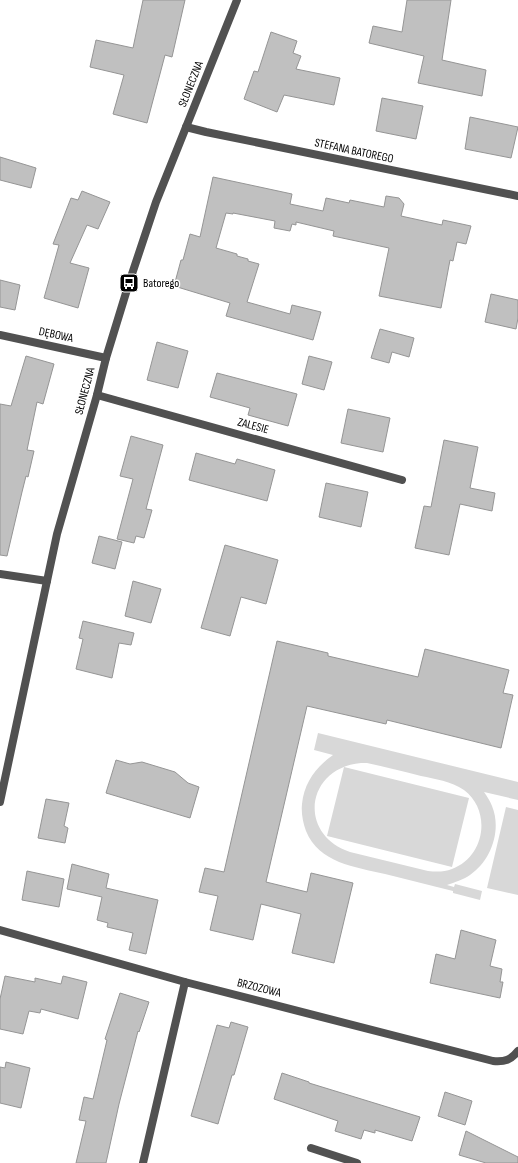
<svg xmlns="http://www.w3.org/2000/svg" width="518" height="1163" font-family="'Sofia Sans Condensed',sans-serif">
<rect width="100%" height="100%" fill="#fff"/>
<!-- green -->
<path fill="#d8d8d8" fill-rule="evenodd" d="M 318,733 L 518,782 L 518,800 L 484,792 C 487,796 490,801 492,806 C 502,830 491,861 470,875 C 463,880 455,882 447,885 L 454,887 L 455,884 L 482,891 L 480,900 L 453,893 L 453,891 C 430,885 408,880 385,874 C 355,867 319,863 306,831 C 303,823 301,813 302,804 C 304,783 316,767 333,755 L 314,750 ZM 361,763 L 367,763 C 385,767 403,771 421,776 C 435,779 451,781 464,790 C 492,811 485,857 452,869 C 444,872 437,872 428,871 L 350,852 C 297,834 306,768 361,763 Z
M 344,767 L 469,798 L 452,867 L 327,836 Z
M 506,807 L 518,810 L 518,895 L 487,888 Z"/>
<!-- building -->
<path fill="#c0c0c0" stroke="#959595" d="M 143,0 L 185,0 L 172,57 L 165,55 L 147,123 L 113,114 L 124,75 L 90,67 L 96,40 L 133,48 Z
M 407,0 L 451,0 L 442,60 L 486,70 L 482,96 L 418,83 L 424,56 L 369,43 L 373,26 L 402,32 Z
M 271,32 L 297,41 L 293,53 L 301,56 L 296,69 L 340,78 L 334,105 L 284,95 L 277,112 L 244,99 L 254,71 L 258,72 Z
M 382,98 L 423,106 L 416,139 L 376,131 Z
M 470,117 L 518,127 L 511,158 L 465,149 Z
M 0,157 L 36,168 L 31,188 L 0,180 Z
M 213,177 L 292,194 L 290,204 L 323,211 L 326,198 L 349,203 L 350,200 L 384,207 L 386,196 L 399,198 L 404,204 L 401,216 L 442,225 L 443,220 L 471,226 L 466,244 L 457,242 L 453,261 L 450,260 L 441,308 L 379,296 L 389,248 L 333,236 L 334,231 L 296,222 L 296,225 L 292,224 L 290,231 L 274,228 L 275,221 L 233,213 L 233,214 L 226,213 L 216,248 L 237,254 L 237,256 L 248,259 L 248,261 L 259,264 L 247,302 L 290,314 L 292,305 L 321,312 L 313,340 L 226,316 L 230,303 L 174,286 L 181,260 L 183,260 L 190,234 L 200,237 Z
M 82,191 L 110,202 L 98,229 L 87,225 L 70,263 L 89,268 L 78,308 L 44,298 L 59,245 L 53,244 L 71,198 L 78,200 Z
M 0,280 L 20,285 L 15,310 L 0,307 Z
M 491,294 L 518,300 L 518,318 L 516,329 L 485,322 Z
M 380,329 L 414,338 L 409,357 L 392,352 L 389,363 L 371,358 Z
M 157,342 L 188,351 L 178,388 L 147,380 Z
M 26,356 L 54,364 L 43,404 L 37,402 L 27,450 L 34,451 L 28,477 L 26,476 L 22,492 L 7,556 L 0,555 L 0,404 L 11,406 Z
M 309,356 L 332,362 L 324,390 L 302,384 Z
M 217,373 L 297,394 L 288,426 L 248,415 L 250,408 L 210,397 Z
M 348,409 L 390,418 L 383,452 L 341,443 Z
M 131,436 L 163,445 L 146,509 L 152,510 L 144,538 L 136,536 L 134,543 L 117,539 L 133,479 L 120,476 Z
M 444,440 L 478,447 L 470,488 L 495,493 L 492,511 L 460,504 L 449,555 L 415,548 L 424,506 L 431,507 Z
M 196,453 L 235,464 L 237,459 L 275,470 L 267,501 L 189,480 Z
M 326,483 L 368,492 L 361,527 L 319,517 Z
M 99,536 L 122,542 L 115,569 L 92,563 Z
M 225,545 L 278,560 L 266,604 L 241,597 L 230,636 L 201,628 Z
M 133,581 L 161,589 L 151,623 L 125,616 Z
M 83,621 L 134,633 L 131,645 L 119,643 L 112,678 L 76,669 L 83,639 L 79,638 Z
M 277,641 L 328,653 L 328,656 L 418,677 L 425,649 L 509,670 L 503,693 L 513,695 L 501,748 L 387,720 L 386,724 L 307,706 L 266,882 L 307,892 L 311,873 L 353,883 L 334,963 L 292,953 L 301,914 L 261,904 L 253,940 L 210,930 L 218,896 L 199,892 L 205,868 L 224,872 Z
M 116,760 L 130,764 L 142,762 L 175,772 L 188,783 L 199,787 L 190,818 L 106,793 Z
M 46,799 L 69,803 L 64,826 L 68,828 L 65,843 L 38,838 Z
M 72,864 L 109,874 L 106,888 L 158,900 L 146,954 L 129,950 L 133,933 L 107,927 L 108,923 L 97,920 L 102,897 L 67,889 Z
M 27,871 L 64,879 L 59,907 L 22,900 Z
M 461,930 L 496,940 L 490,966 L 502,969 L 500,982 L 503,982 L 500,998 L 430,983 L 436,954 L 455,959 Z
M 5,976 L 35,982 L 35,978 L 61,984 L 63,976 L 87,982 L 78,1019 L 41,1009 L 40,1013 L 29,1011 L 23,1034 L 0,1029 L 0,999 Z
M 120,993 L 149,1002 L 139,1032 L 138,1031 L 119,1104 L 106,1163 L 76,1163 L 86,1121 L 79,1120 L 84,1097 L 93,1099 L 107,1040 L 105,1039 Z
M 231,1022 L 248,1027 L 234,1075 L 232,1075 L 218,1124 L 191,1116 L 217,1025 L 229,1028 Z
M 6,1062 L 30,1068 L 21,1108 L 0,1103 L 0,1067 L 5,1068 Z
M 282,1073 L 309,1082 L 309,1083 L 420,1117 L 412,1141 L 375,1130 L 375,1133 L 364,1130 L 361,1139 L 335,1131 L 338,1121 L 274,1099 Z
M 445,1092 L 472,1101 L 465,1125 L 438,1116 Z
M 466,1131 L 518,1157 L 518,1163 L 486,1163 L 459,1155 Z"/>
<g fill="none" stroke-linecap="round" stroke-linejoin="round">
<!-- minor -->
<path stroke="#515151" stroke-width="8" d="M 186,127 L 206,132 L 518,196
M 0,335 L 106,358
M 97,395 L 402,480
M 0,574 L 47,581
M 0,930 L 185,982 L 493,1061 C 505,1062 511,1060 518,1051
M 311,1148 L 357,1163
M 143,1163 L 185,982"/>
<!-- tertiary -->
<path stroke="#515151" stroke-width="8" d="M 0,802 L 57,534 L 97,395 L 106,358 L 129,283 L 156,202 L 237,0"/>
</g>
<!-- icons -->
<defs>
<symbol id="bus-square" viewBox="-11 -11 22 22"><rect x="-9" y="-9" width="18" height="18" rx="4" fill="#000" stroke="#fff"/><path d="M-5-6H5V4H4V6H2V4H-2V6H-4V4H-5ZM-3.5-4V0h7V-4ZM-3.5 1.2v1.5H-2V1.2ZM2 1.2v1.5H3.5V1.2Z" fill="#fff"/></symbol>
</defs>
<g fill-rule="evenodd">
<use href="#bus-square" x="118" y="272" width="22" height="22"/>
</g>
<g text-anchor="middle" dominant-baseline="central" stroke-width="3" stroke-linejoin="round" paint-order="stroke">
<!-- street labels -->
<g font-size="12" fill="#000" stroke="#fff">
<text transform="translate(191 84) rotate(-68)">SŁONECZNA</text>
<text transform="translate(354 151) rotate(12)">STEFANA BATOREGO</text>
<text transform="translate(56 335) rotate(12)">DĘBOWA</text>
<text transform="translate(85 391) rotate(-75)">SŁONECZNA</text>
<text transform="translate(253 426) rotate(15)">ZALESIE</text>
<text transform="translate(259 988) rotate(14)">BRZOZOWA</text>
</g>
<!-- poi labels -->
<g font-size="12" fill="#000" stroke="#fff" text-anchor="start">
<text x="143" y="283">Batorego</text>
</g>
</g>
</svg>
